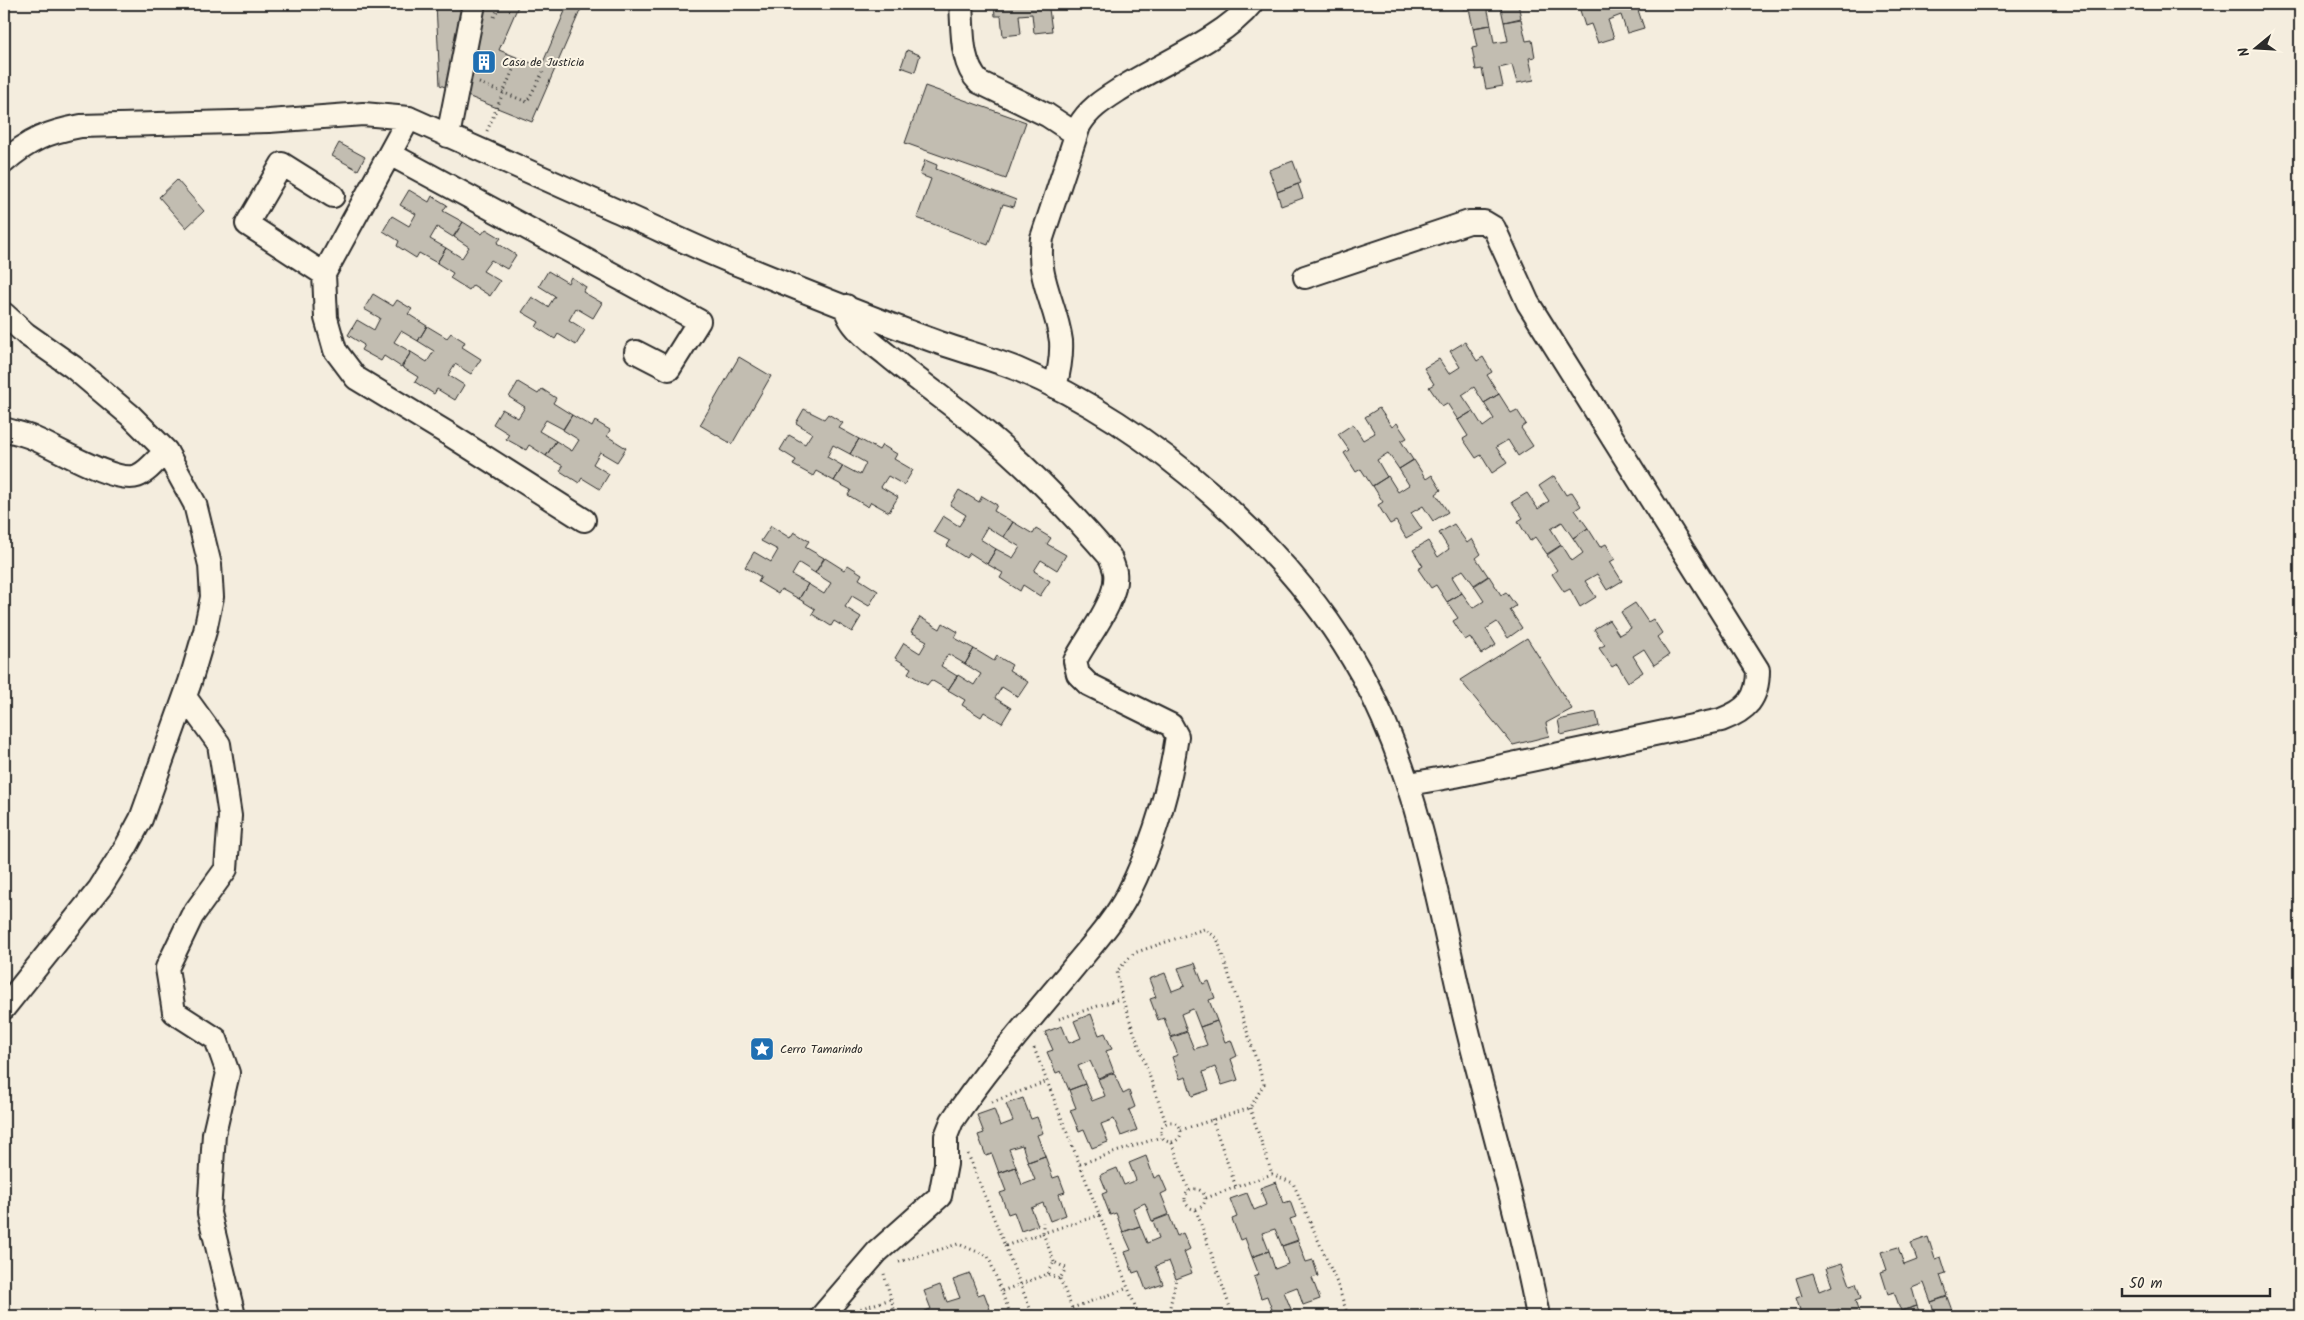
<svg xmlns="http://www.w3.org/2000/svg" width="2304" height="1320" font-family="Kalam,sans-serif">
<rect width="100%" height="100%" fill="#f4edde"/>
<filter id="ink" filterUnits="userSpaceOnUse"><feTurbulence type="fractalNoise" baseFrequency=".02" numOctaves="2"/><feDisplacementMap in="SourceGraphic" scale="10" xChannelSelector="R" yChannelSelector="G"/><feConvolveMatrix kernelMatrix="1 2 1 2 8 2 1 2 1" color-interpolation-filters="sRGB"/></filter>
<g filter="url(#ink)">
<!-- building -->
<path fill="#c2bdb1" stroke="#2b2b2b" d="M 436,4 L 519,4 L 499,50 L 541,67 L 568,4 L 583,4 L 532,122 L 440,85 Z
M 994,4 L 1056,4 L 1056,9 L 1049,9 L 1052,31 L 1034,33 L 1032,14 L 1019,15 L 1021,34 L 1003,36 L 1001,16 L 995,16 Z
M 1462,4 L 1499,4 L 1487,6 L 1491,25 L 1473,28 L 1469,8 L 1463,9 Z
M 1500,4 L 1518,4 L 1521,18 L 1504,22 Z
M 1578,4 L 1642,4 L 1637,7 L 1644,28 L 1627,33 L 1621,15 L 1608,20 L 1614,38 L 1598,43 L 1591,24 L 1585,26 Z
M 1521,19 L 1526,41 L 1532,40 L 1535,57 L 1529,58 L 1534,80 L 1517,83 L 1512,65 L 1499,68 L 1503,86 L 1486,89 L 1482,69 L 1476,70 L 1472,48 L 1477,47 L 1473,28 L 1491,25 L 1494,43 L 1508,41 L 1504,22 Z
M 907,50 L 920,55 L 915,72 L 901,67 Z
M 925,86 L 1026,122 L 1006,179 L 905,143 Z
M 339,143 L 365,157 L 358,170 L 332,156 Z
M 925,160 L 937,165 L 936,169 L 1016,200 L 1014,207 L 1003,204 L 988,245 L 917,218 L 931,179 L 920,175 Z
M 1293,161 L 1301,183 L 1277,192 L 1269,170 Z
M 177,180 L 204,211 L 186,228 L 159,197 Z
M 1298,184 L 1303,198 L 1281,206 L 1277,192 Z
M 409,190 L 429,202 L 432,196 L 447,205 L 443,211 L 463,222 L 453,237 L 437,227 L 430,239 L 446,248 L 437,263 L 419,253 L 416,258 L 397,246 L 399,241 L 383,231 L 392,216 L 409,226 L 416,214 L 400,205 Z
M 463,222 L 482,234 L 486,229 L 501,238 L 497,243 L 516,255 L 507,269 L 491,260 L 483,271 L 500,281 L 490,296 L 473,285 L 469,290 L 450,278 L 453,273 L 437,263 L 446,248 L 462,258 L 469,247 L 454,237 Z
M 548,271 L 568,283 L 571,277 L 586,287 L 583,292 L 602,303 L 593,318 L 576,308 L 569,320 L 585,330 L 576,345 L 558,334 L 555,339 L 536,327 L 539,322 L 522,312 L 532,297 L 548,307 L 555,296 L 539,286 Z
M 373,294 L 393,306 L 397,300 L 412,309 L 408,314 L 427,326 L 418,341 L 401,331 L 394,342 L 411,352 L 401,367 L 384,356 L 381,361 L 361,350 L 364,345 L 348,335 L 357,320 L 374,330 L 380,318 L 364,309 Z
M 427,326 L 447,338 L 451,333 L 465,342 L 462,347 L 481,359 L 471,374 L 455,364 L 448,375 L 464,385 L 455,400 L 437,389 L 434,394 L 415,382 L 418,377 L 402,367 L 411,352 L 427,362 L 434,351 L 418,341 Z
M 1465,342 L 1477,361 L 1483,357 L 1492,372 L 1487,375 L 1499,394 L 1484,403 L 1474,387 L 1462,395 L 1473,411 L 1458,420 L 1447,403 L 1442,406 L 1429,387 L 1434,384 L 1424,368 L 1439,359 L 1449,374 L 1460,367 L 1450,351 Z
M 739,357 L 771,376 L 732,444 L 700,425 Z
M 518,382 L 538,394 L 542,389 L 556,398 L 553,403 L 572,415 L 563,429 L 546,420 L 539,431 L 556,441 L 546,456 L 529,445 L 526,450 L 506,439 L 509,434 L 493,424 L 502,409 L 518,418 L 525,407 L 509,397 Z
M 1499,394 L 1511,413 L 1517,410 L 1526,424 L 1521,428 L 1533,446 L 1518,456 L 1508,440 L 1496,447 L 1507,463 L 1492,473 L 1481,455 L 1476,458 L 1463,439 L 1468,436 L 1458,420 L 1473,411 L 1483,427 L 1494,419 L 1484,403 Z
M 1379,408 L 1392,427 L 1397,423 L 1407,438 L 1401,441 L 1413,460 L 1399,469 L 1388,453 L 1377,460 L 1387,477 L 1372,486 L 1361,469 L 1356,472 L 1344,453 L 1349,450 L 1338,434 L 1353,424 L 1363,440 L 1375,433 L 1365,417 Z
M 804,409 L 824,419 L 828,414 L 843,423 L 839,428 L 859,439 L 850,454 L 833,445 L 827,457 L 843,466 L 834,481 L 816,471 L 813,476 L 793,465 L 796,460 L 780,450 L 789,435 L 805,444 L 812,433 L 796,423 Z
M 572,415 L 592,427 L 595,421 L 610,430 L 607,436 L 626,448 L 617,462 L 600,452 L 593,464 L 609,474 L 600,489 L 582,478 L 579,483 L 560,471 L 563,466 L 546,456 L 556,441 L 572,451 L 579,440 L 563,430 Z
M 859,439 L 879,450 L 882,445 L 897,454 L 894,459 L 913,470 L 904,485 L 888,476 L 881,487 L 898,497 L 889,512 L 871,502 L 868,507 L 848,495 L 851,490 L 834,481 L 843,466 L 860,475 L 866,463 L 850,454 Z
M 1414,460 L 1426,479 L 1432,475 L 1441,490 L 1436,494 L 1448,512 L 1433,521 L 1423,506 L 1411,513 L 1422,529 L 1406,538 L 1396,521 L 1390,524 L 1378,505 L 1383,502 L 1373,486 L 1388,476 L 1398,492 L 1409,485 L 1399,469 Z
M 1554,476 L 1566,495 L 1572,492 L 1581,506 L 1575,510 L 1588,528 L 1573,538 L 1562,522 L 1551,529 L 1561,545 L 1547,554 L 1535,537 L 1530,541 L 1518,521 L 1523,518 L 1512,502 L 1527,493 L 1538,509 L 1549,501 L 1539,486 Z
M 959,490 L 979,502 L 982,496 L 997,505 L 994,511 L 1013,522 L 1003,537 L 987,527 L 980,539 L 996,549 L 987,564 L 970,553 L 966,558 L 947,546 L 950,541 L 933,532 L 943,516 L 959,526 L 966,515 L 950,505 Z
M 1013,522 L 1033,534 L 1036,529 L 1051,538 L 1047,544 L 1066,555 L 1057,570 L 1041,560 L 1034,571 L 1050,581 L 1040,596 L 1023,585 L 1020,591 L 1000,578 L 1003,573 L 987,564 L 996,549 L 1013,558 L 1020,547 L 1004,537 Z
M 1454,524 L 1467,543 L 1472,539 L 1481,554 L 1476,558 L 1488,576 L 1474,585 L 1463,570 L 1452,577 L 1462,593 L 1447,602 L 1436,585 L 1431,588 L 1418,569 L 1423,566 L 1413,550 L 1428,541 L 1438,557 L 1449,549 L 1439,533 Z
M 771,526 L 790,538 L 794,532 L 809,541 L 805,547 L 824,558 L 815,573 L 799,563 L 792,575 L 808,584 L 799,599 L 781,589 L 778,594 L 758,582 L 761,577 L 745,567 L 754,552 L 771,562 L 778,550 L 761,541 Z
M 1588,528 L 1600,547 L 1606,544 L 1615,559 L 1610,562 L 1622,581 L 1607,590 L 1597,574 L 1585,581 L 1596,597 L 1580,607 L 1570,589 L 1564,592 L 1552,574 L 1557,570 L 1547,555 L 1562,545 L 1572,561 L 1583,553 L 1573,538 Z
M 825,558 L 844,570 L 848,565 L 862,574 L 859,579 L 878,591 L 869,606 L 852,596 L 845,607 L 861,617 L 852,632 L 834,621 L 831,626 L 812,614 L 815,609 L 799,599 L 808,584 L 824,594 L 831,583 L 815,573 Z
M 1489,576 L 1501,595 L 1506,592 L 1516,606 L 1510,610 L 1522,628 L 1508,638 L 1497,622 L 1486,629 L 1496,645 L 1481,654 L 1470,637 L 1465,640 L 1453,621 L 1458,618 L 1447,602 L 1462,593 L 1473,608 L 1484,601 L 1474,586 Z
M 1635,603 L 1648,622 L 1653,619 L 1662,633 L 1657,637 L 1669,655 L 1654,665 L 1644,649 L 1633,656 L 1643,672 L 1628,682 L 1617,664 L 1612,667 L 1599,648 L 1605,645 L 1594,629 L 1609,620 L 1619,635 L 1631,628 L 1621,612 Z
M 920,617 L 940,629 L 943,623 L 958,632 L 955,638 L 974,649 L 965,664 L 948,654 L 941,666 L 957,676 L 948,690 L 931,680 L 927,685 L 908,673 L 911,668 L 895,658 L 904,643 L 920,653 L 927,641 L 911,632 Z
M 1527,638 L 1572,709 L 1546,723 L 1549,736 L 1513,745 L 1460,680 Z
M 974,649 L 994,661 L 997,656 L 1012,665 L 1009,670 L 1028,682 L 1018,697 L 1002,687 L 995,698 L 1011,708 L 1002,723 L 984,712 L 981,717 L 962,705 L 965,700 L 948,690 L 958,675 L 974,685 L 981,674 L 965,664 Z
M 1596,712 L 1599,726 L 1561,735 L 1558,720 Z
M 1195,963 L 1203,984 L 1209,981 L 1215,998 L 1209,1000 L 1217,1021 L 1200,1027 L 1193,1009 L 1181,1014 L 1187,1031 L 1171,1037 L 1164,1018 L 1158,1020 L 1150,999 L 1156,997 L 1149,979 L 1165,973 L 1172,991 L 1185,986 L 1178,968 Z
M 1091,1014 L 1099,1035 L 1105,1033 L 1112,1049 L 1106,1051 L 1114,1072 L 1098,1078 L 1090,1061 L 1078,1066 L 1085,1084 L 1069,1090 L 1061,1071 L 1056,1073 L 1047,1052 L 1053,1050 L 1045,1032 L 1062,1026 L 1069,1043 L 1081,1038 L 1074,1021 Z
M 1217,1021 L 1225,1042 L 1231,1040 L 1237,1056 L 1231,1059 L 1238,1080 L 1222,1085 L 1215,1067 L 1203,1072 L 1209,1090 L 1192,1096 L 1186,1077 L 1180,1079 L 1172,1057 L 1178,1055 L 1171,1038 L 1187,1032 L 1194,1049 L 1207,1045 L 1200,1027 Z
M 1114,1073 L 1123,1094 L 1129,1091 L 1135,1107 L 1129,1110 L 1137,1130 L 1121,1136 L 1114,1119 L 1101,1124 L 1108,1142 L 1092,1148 L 1084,1129 L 1079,1131 L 1070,1110 L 1076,1108 L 1069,1090 L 1085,1084 L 1092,1101 L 1105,1096 L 1098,1079 Z
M 1023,1098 L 1031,1119 L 1037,1117 L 1043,1133 L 1037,1135 L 1045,1156 L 1028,1162 L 1022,1145 L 1009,1149 L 1016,1167 L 999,1173 L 992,1154 L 986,1156 L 978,1135 L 984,1133 L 977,1115 L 994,1109 L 1000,1126 L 1013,1121 L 1006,1104 Z
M 1045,1156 L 1053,1178 L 1059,1176 L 1065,1192 L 1059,1194 L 1066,1215 L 1050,1221 L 1043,1203 L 1031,1208 L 1038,1225 L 1021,1231 L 1014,1212 L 1008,1214 L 1000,1193 L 1006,1191 L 999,1173 L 1016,1167 L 1022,1185 L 1035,1180 L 1028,1162 Z
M 1146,1156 L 1154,1178 L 1160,1175 L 1167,1191 L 1161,1194 L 1169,1214 L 1152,1221 L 1145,1203 L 1133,1208 L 1140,1226 L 1123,1232 L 1116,1213 L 1110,1215 L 1102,1194 L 1107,1192 L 1100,1175 L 1117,1168 L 1124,1185 L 1136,1180 L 1129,1163 Z
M 1276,1182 L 1284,1203 L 1290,1201 L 1296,1217 L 1290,1219 L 1298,1240 L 1282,1246 L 1275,1229 L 1262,1233 L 1269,1251 L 1252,1257 L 1245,1238 L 1240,1240 L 1232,1219 L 1237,1217 L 1230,1199 L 1247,1193 L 1254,1210 L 1266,1205 L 1260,1188 Z
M 1169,1215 L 1177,1236 L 1183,1233 L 1190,1249 L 1184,1252 L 1192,1273 L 1176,1279 L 1169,1261 L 1156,1266 L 1163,1284 L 1146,1290 L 1139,1271 L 1133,1273 L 1125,1252 L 1131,1250 L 1123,1232 L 1140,1226 L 1147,1243 L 1159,1238 L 1153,1221 Z
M 1928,1237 L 1935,1259 L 1941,1257 L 1946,1273 L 1940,1275 L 1947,1296 L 1931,1302 L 1924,1283 L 1912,1288 L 1917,1306 L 1901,1311 L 1894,1292 L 1888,1294 L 1881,1272 L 1887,1270 L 1881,1252 L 1898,1247 L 1904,1265 L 1917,1260 L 1911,1243 Z
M 1298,1241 L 1306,1262 L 1313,1260 L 1318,1276 L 1312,1278 L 1320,1299 L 1303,1305 L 1297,1287 L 1284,1292 L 1291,1309 L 1274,1315 L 1267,1296 L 1261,1298 L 1254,1277 L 1259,1275 L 1252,1257 L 1269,1251 L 1275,1269 L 1288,1264 L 1282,1246 Z
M 1842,1263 L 1850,1285 L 1856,1283 L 1861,1299 L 1855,1301 L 1860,1316 L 1842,1316 L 1839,1309 L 1826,1314 L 1827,1316 L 1802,1316 L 1796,1298 L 1802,1296 L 1796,1278 L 1813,1273 L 1819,1291 L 1832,1286 L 1826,1268 Z
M 970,1274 L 978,1295 L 984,1293 L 990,1309 L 984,1312 L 985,1316 L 927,1316 L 925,1311 L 931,1309 L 924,1291 L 940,1285 L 947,1302 L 960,1298 L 953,1280 Z
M 1947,1297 L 1954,1316 L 1935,1316 L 1931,1302 Z
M 1917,1306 L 1921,1316 L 1902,1316 L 1901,1311 Z
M 886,1309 L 888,1316 L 870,1316 L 869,1313 Z"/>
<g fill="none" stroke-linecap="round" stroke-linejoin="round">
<defs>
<path id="minor" d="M 961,4 C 963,29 960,63 979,82 L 1047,115 L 1076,134
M 409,118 L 324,274 L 326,318 L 335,350 L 356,378 L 447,433 L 584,520
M 448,136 L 474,4
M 390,154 L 699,321 L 669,369 L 636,352
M 4,162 C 29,140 48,132 81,126 L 269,121 L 363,114 L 409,118 C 478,149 546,179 615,210 C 659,229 702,251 747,268 C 811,294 875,320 940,343 C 966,352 992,359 1017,369 C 1150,425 1292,548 1362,675 C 1420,782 1437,902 1465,1019 C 1489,1118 1519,1216 1538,1316
M 324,274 L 247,224 L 282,164 L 333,196
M 1305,277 L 1469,222 L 1484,222 L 1494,228 L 1528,303 L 1758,670 C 1758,699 1747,710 1721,720 L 1455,776 L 1409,784
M 4,314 L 26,334 L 73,367 L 131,416 L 166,451 L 195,504 L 210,565 L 212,597 L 205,631 L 190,682 L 141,819 L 126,847 L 100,888 L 4,1008
M 1055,387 C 1059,372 1062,357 1061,341 C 1056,303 1036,279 1042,238 L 1079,126 C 1089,108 1105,99 1122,88 C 1160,64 1224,38 1251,4
M 4,429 C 13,432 24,434 33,438 C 55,447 115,484 137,476 C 148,472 157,459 166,451
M 185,697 L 219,744 L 230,816 L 226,869 L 192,916 L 167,968 L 174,1012 L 216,1039 L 228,1073 L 214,1134 L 209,1213 L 234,1316
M 822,1316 L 877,1252 L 940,1196 L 946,1164 L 946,1136 L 952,1121 C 987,1069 1029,1021 1069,973 C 1089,948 1113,923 1128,894 C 1153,844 1169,791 1177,736 L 1171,725 L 1088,684 L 1078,674 L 1075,661 C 1087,637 1119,600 1115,572 C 1114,567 1112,562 1110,557 C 1071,512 1028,467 982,429 C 950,403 917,380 886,354 C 873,344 845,323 846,306"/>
</defs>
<!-- minor casing -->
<use href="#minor" stroke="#2b2b2b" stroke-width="26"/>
<!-- path -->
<path stroke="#2b2b2b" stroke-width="3" stroke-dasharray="1 4" stroke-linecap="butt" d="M 494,17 L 500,4
M 479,83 L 527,102 L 543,72
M 487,131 L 518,58
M 1122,998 L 1117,971 L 1134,953 L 1204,929 L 1217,938 L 1264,1084 L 1250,1108 L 1181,1130
M 1059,1019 L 1122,998 L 1166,1123
M 1034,1048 L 1139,1316
M 992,1102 L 1048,1081
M 1250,1108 L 1272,1174
M 1212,1119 L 1236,1187
M1161 1132a10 10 0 1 1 20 0a10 10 0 1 1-20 0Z
M 1172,1143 L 1189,1191
M 968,1154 L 1005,1246 L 1043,1233 L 1043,1222
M 1080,1164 L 1161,1137
M1185 1199a10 10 0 1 1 20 0a10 10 0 1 1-20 0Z
M 1206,1198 L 1272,1174 L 1293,1183 L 1337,1283 L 1348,1316
M 1196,1210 L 1233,1316
M 1005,1246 L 1033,1316
M 899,1262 L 958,1244 L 988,1256 L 1011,1316
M 1054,1262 L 1043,1233 L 1100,1215
M 884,1274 L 896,1316
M 1060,1279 L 1072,1308
M 1002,1291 L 1048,1274 L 1060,1279 L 1066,1268 L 1054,1262 L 1048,1274
M 856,1310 L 891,1299
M 1078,1316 L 1072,1308 L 1128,1288
M 1168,1316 L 1176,1279
M 1297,1316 L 1299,1311"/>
<!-- minor -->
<use href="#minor" stroke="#fcf5e5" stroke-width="22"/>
</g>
</g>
<!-- icons -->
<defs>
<symbol id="building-square" viewBox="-11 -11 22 22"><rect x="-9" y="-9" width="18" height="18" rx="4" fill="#1f6fb2" stroke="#fcf5e5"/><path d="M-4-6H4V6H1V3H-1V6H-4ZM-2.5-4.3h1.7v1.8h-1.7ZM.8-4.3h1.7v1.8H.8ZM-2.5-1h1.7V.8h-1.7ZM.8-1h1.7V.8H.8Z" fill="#fff"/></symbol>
<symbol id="sight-square" viewBox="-11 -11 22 22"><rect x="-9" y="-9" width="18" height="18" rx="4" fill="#1f6fb2" stroke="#fcf5e5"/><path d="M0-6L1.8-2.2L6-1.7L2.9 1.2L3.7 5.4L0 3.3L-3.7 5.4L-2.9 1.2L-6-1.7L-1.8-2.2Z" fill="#fff"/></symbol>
</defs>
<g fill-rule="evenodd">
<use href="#building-square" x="470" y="48" width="28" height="28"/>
<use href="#sight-square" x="748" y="1035" width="28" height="28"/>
</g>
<g text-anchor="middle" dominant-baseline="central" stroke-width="4" stroke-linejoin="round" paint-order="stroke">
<!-- poi labels -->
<g font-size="12" fill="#2b2b2b" stroke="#fcf5e5" text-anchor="start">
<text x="502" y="62">Casa de Justicia</text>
<text x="780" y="1049">Cerro Tamarindo</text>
</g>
</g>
<!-- margin -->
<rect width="2304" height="1320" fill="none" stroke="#fcf5e5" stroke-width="20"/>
<rect x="10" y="10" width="2284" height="1300" fill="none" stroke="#2b2b2b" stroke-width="2" filter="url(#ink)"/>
<!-- north arrow -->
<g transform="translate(2256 48) rotate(252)" stroke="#fcf5e5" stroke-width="4" paint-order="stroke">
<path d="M0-4L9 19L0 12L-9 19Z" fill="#2b2b2b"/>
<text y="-8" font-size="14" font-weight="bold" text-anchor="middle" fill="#2b2b2b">N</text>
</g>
<!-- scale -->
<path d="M2122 1288v8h148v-8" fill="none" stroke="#2b2b2b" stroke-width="2.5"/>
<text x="2129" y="1288" font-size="15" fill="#2b2b2b" stroke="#fcf5e5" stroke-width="4" paint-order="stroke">50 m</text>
</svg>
